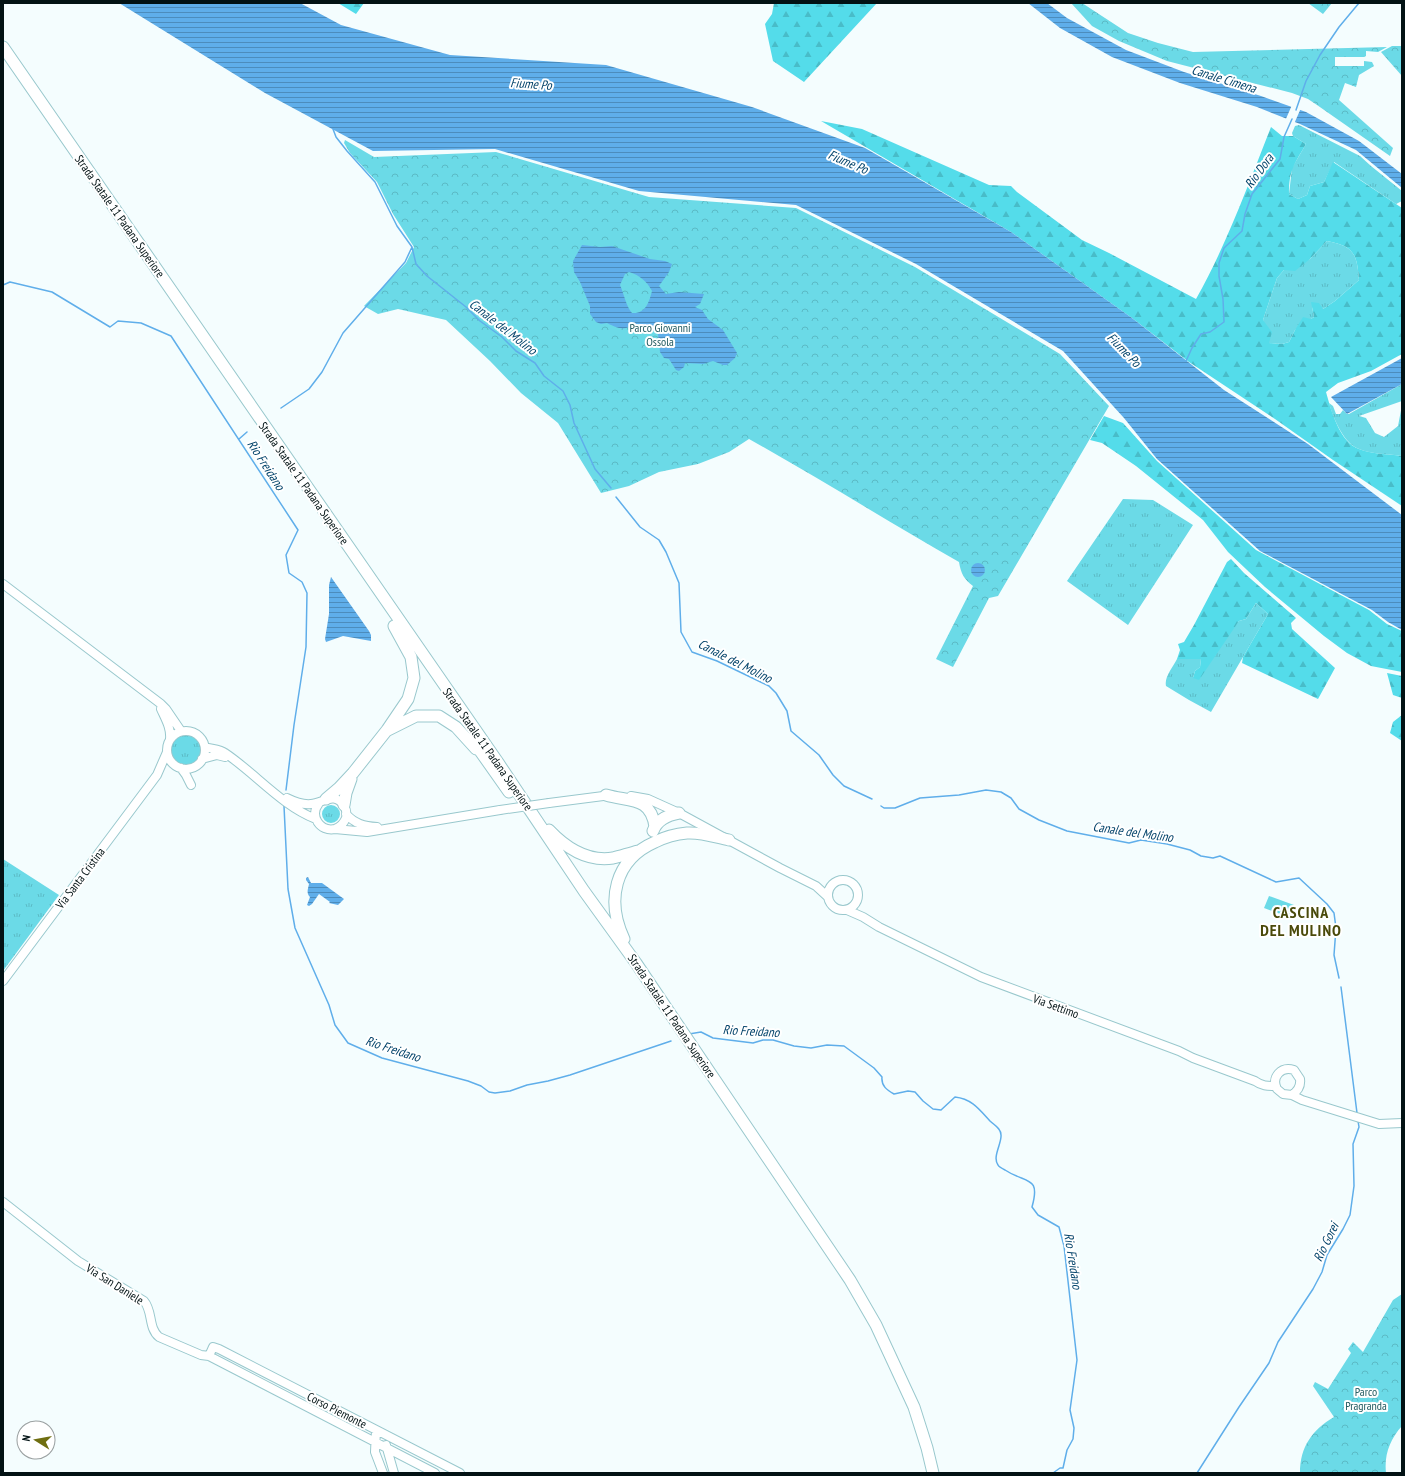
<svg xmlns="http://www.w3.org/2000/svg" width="1405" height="1476" font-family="'PT Sans Narrow',sans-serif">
<defs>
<pattern id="grass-tufts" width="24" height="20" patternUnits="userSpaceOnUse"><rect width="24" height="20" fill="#6bdae7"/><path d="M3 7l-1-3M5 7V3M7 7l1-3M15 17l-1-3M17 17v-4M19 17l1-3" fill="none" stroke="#5bbac5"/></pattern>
<pattern id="forest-firs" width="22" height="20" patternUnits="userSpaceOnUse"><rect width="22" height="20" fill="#54dcea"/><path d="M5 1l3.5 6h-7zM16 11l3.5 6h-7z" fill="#48bcc8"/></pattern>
<pattern id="park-crowns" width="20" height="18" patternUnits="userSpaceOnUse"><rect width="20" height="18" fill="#6bdae7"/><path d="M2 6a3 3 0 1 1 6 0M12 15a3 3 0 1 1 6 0" fill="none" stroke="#5bbac5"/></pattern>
<pattern id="water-rules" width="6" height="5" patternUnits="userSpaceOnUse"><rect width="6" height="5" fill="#5faeea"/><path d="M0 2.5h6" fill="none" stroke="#4c8cbc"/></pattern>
</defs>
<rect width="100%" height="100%" fill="#f4fdfe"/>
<!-- grass -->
<path fill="url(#grass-tufts)" d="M 1299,125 L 1360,156 L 1371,166 L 1402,191 L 1402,201 L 1396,204 L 1334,162 L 1324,182 L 1310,186 L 1307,195 L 1298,199 L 1289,194 L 1292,168 L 1306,144 L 1293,136 L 1292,133 L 1295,126 Z
M 1327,241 C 1354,246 1357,254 1359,280 L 1335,301 L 1323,309 L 1312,307 L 1314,317 L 1295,330 L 1289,342 L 1282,344 L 1269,343 L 1263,320 L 1277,278 L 1284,270 L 1310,259 Z
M 1402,384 L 1402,401 L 1359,416 L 1366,418 L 1375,433 L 1384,437 L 1398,426 L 1402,405 L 1402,456 C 1389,454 1371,454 1359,449 C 1344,444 1333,418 1329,403 L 1333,406 L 1336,414 L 1340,414 L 1343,410 L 1347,414 L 1349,414 Z
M 1123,499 L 1153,500 L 1193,525 L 1128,625 L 1067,581 Z
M 1256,603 L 1268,614 L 1211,712 L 1189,700 L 1166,686 C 1164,677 1173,667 1177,659 L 1201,659 L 1200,667 L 1195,671 L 1193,678 L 1239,621 L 1246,619 Z
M171 750a15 15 0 1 1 30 0a15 15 0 1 1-30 0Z
M322 814a9 9 0 1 1 18 0a9 9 0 1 1-18 0Z
M 3,859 L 59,895 L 3,971 Z"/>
<!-- forest -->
<path fill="url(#forest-firs)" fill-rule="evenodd" d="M 338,3 L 364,3 L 356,14 Z
M 774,3 L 877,3 L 804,82 L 773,61 L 765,24 L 772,14 Z
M 821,121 L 862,129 L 989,185 L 1011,186 L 1017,192 L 1082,240 L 1109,253 L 1196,299 C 1227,244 1248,185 1271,127 L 1282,136 L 1293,136 L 1306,144 C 1294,165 1289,170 1289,194 L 1298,199 L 1307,195 L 1310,186 L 1324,182 L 1333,162 L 1402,208 L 1402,354 L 1371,371 L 1338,383 L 1326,392 C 1331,410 1340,443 1359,449 C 1372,454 1388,454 1402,456 L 1402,506 L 1333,460 L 1275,419 L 1189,362 L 1132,318 L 1011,232 ZM 1327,241 C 1354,246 1357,254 1359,280 L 1335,301 L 1323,309 L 1319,303 L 1311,302 L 1314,317 L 1311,319 L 1303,317 L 1295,330 L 1289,342 L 1282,344 L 1269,343 L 1272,332 L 1263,320 L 1277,278 L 1284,270 L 1295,271 L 1310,259 Z
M 1104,416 L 1123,423 L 1157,461 L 1256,550 L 1369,610 L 1387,624 L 1402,631 L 1402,672 L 1371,666 L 1347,653 L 1324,636 L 1265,587 L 1228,552 L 1203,520 L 1136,466 L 1102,443 L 1090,440 Z
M 1231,559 L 1244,573 L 1296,618 L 1291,623 L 1292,629 L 1335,668 L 1318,699 L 1242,663 L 1243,657 L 1268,614 L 1256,603 L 1246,619 L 1239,621 L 1199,680 L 1193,678 L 1195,671 L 1200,667 L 1201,659 L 1177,659 L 1180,650 L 1178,644 L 1184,642 L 1194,625 L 1227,562 Z
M 1387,673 L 1402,676 L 1402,698 L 1393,695 Z
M 1402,715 L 1402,741 L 1390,733 L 1393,722 Z"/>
<!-- park -->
<path fill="url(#park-crowns)" d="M 1071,3 L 1082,3 L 1128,33 L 1158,43 L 1193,52 L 1387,47 L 1378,52 L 1366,51 L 1366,56 L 1364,57 L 1335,57 L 1335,66 L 1364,66 L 1364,61 L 1372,62 L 1374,66 L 1359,75 L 1356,87 L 1345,83 L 1339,100 L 1393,148 L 1390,156 L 1317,105 L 1308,99 L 1292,93 L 1167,61 L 1119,41 L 1092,26 Z
M 1308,3 L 1332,3 L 1323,14 Z
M 1392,46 L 1402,46 L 1402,76 L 1381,52 Z
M 345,140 L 374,157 L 496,152 L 649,197 L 796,208 L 915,267 L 1060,354 L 1109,406 L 998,596 L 989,598 L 953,667 L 936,659 L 973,586 C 964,579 961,574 959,562 C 889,522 820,479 749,439 L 729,452 L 698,464 L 659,472 L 629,486 L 601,493 L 558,423 L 521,393 L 490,361 L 446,320 L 398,309 L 378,314 L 364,306 L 406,263 L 414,247 L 393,214 L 377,182 L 350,153 L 344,143 Z
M 1402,1294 L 1402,1426 C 1390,1439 1384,1455 1386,1473 L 1300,1473 C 1300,1447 1312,1430 1334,1417 L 1313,1386 L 1315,1382 L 1328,1389 L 1351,1353 L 1348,1349 L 1353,1342 L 1363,1352 L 1393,1300 Z"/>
<!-- garden -->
<path fill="#6bdae7" d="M 1269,896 L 1294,905 L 1289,917 L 1264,908 Z"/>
<!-- water -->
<path fill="url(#water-rules)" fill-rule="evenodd" d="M 119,3 L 300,3 L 341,25 L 450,55 L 606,65 L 752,107 L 865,148 L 1011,232 L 1132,318 L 1224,390 L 1308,444 L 1402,515 L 1402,630 L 1388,622 L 1372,610 L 1260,551 L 1157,459 L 1124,418 L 1063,351 L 916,264 L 796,205 L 639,191 L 495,149 L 373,151 L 265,93 Z
M 1028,3 L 1047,3 L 1067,18 L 1126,50 L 1184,72 L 1261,96 L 1306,112 L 1359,141 L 1402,174 L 1402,188 L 1356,150 L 1300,124 L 1257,107 L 1180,83 L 1112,57 L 1060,28 Z
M 582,245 L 600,247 L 612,246 L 650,259 L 665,261 L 672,264 L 669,272 L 659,286 L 666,294 L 679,292 L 704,294 L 700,304 L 695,307 L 702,310 L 708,319 L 723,330 L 737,353 L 735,358 L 727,365 L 723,365 L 713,361 L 703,364 L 685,363 L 684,367 L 679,371 L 676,370 L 669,359 L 664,358 L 660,352 L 658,334 L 651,328 L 640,324 C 623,328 625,332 607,323 L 601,324 L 596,322 L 590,314 L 590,306 L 580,282 L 574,272 L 573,261 ZM 629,272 C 639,275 647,281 652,291 C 649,302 646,314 632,313 C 626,306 624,294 620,285 L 625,274 Z
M 1402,358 L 1402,384 L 1347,414 L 1331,397 Z
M971 570a7 7 0 1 1 14 0a7 7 0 1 1-14 0Z
M 331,577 L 369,631 L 371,635 L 371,641 L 343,636 L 326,642 L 325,639 L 329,614 L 329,585 Z
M 308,877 L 311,883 L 322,883 L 344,899 L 338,905 L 329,903 L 330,902 L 319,894 L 312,904 L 309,906 L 307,905 L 310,897 C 306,893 308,889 309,884 L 306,880 L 306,878 Z"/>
<!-- pier -->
<path fill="#f4fdfe" d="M 1292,105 L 1301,108 L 1294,124 L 1285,121 Z"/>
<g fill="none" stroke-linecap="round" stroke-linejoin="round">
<!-- stream -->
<path stroke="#5faeea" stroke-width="1.5" d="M 1296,110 L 1306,81 L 1320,55 L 1339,27 L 1359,3
M 412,247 L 416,264 L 427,276 L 466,307 L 480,321 L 502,337 L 516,351 L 535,363 L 544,376 L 563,391 L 570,405 L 574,423 L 595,469 L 611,488
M 3,285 L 10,282 L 52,292 L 110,327 L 118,321 L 141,323 L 171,336 L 298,530 L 286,555 L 289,573 L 302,582 L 307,593 L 306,647 L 294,725 L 286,790
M 1186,361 L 1192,348 L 1201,334 L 1210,332 L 1224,322 L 1223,299 L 1219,276 L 1219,263 L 1224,248 L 1242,231 L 1245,214 L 1252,194 L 1280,159 L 1284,137 L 1292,119
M 281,408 L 309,389 L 322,372 L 343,333 L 405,262 L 412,247 L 397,226 L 375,182 L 347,151 L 336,137 L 333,129
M 239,439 L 247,432
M 616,497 L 640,527 L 659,540 L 666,552 L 679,583 L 681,632 L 692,652 L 717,661 L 769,686 L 776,693 L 787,711 L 791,731 L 819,755 L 833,775 L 844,786 L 872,799
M 284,806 L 288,889 L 295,928 L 329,1005 L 335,1025 L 348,1043 L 382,1058 L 468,1081 L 481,1086 L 489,1092 L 495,1093 L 510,1091 L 527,1085 L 548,1081 L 570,1075 L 671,1041
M 881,806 L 884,808 L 895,808 L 920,798 L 959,795 L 986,790 L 1001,792 L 1011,798 L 1019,809 L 1039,820 L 1067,831 L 1129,843 L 1141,840 L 1167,844 L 1190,850 L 1201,856 L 1213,858 L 1220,856 L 1276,882 L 1299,878 L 1327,904 L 1334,913 L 1336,928 L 1334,955 L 1339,978
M 1341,987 L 1357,1113
M 689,1034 L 701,1032 L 713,1038 L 753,1043 L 763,1040 L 773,1040 L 794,1046 L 811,1048 L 827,1045 L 844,1046 L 874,1068 L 882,1077 C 881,1086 887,1090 894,1094 L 908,1091 L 915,1092 L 923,1101 L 933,1109 L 941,1110 L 955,1097 C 972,1099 979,1109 990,1121 C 994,1125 1001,1128 1001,1135 C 1002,1143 992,1157 998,1165 C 999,1167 1003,1169 1005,1170 C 1026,1184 1041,1175 1032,1207 L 1038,1215 L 1059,1227 L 1064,1246 L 1077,1360 L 1070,1410 L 1074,1428 L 1073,1439 L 1067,1450 L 1063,1468 L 1060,1468 L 1053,1473
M 1197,1473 L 1239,1407 L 1269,1363 L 1278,1342 L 1313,1289 L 1322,1272 L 1327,1255 L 1343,1229 L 1350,1215 L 1354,1186 L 1353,1144 L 1359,1127 L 1358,1121"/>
<defs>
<path id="tertiary" d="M 3,584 L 161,704 L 166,709 L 181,731
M 161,709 C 166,720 171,728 170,739
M167 750a19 19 0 1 1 38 0a19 19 0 1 1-38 0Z
M 205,747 C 211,749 220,749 225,753 C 255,773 282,806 316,819
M 202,759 L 217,755 L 225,757
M 181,768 L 186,775 L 191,785
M 631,796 L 648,799 L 679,813 L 780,868 L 816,886 L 828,897
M 287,798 C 295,802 302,805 311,804 C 323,803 335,791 344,806 C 346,809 347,814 346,818 C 344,823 340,827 335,829
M 319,803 C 309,816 320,832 335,829 L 367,832 L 500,810
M 549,803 L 611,795
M 346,814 C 355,824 364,826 377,827
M828 895a15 15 0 1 1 30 0a15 15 0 1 1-30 0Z
M 847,910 L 863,917 L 879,927 L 981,977 L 1179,1051 L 1193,1058 L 1255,1081 C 1262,1086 1267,1086 1275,1086
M 3,981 L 157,775 L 167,752
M 1292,1095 C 1298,1091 1301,1086 1300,1079 L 1294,1070 C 1281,1066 1271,1077 1277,1089 L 1283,1094 L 1292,1095 L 1302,1100 L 1379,1124 L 1402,1123
M 3,1202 L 78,1261 L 144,1301 C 153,1311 148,1328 159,1337 L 201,1355 L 209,1356 L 435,1473
M 209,1356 L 213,1347 L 219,1349 L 460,1473
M 376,1430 L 375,1452 L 383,1473
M 386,1445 L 394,1473"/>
<path id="trunk" d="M 3,47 L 499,764 L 584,891 L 636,963 L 850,1280 L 876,1325 L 914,1407 L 927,1448 L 933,1473
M 388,730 L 416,716 L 439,716 L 456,727 L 476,749
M 473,741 L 509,792
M 606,795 C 629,802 651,796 655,827
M 326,799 L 339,788 L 353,773 L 387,730 L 408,699 L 414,678 L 411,657 L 394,626
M 344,805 L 346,793 L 351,779
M 549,830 C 566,848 587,862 613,858 C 621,856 630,853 638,851
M 653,831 C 657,820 668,815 679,813
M 624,939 C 606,901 614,860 655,842 C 665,837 676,834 687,833 C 701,832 715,837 729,840"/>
</defs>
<!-- tertiary casing -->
<use href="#tertiary" stroke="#99c8cd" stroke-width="10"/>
<!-- trunk casing -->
<use href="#trunk" stroke="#99c8cd" stroke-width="13"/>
<!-- tertiary -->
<use href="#tertiary" stroke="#fff" stroke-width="8"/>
<!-- trunk -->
<use href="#trunk" stroke="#fff" stroke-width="11"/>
<defs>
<path id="tertiary-bridge" d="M 500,810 L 549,803"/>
</defs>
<!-- tertiary-bridge casing -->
<use href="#tertiary-bridge" stroke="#99c8cd" stroke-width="10" stroke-linecap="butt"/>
<!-- tertiary-bridge -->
<use href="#tertiary-bridge" stroke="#fff" stroke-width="8"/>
</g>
<g text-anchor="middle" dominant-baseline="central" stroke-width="4" stroke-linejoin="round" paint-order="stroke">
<!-- street labels -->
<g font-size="12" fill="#021214" stroke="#fff">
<text transform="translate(120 216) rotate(55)">Strada Statale 11 Padana Superiore</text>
<text transform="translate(304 483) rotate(55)">Strada Statale 11 Padana Superiore</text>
<text transform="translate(488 749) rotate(55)">Strada Statale 11 Padana Superiore</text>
<text transform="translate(80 878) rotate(-53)">Via Santa Cristina</text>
<text transform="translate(1056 1006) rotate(20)">Via Settimo</text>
<text transform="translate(672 1016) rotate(56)">Strada Statale 11 Padana Superiore</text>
<text transform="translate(115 1284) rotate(32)">Via San Daniele</text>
<text transform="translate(337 1410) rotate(27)">Corso Piemonte</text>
</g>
<!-- park labels -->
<g font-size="12" fill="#225a60" stroke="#fff">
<text x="660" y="327">Parco Giovanni<tspan x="660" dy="14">Ossola</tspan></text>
<text x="1366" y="1391">Parco<tspan x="1366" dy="14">Pragranda</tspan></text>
</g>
<!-- water labels -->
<g font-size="13" font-style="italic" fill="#03436a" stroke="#fff">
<text transform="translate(1224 79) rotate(17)">Canale Cimena</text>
<text transform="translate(531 84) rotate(4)">Fiume Po</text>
<text transform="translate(848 162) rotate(23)">Fiume Po</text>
<text transform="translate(1259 171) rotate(-54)">Rio Dora</text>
<text transform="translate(503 327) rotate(38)">Canale del Molino</text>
<text transform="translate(1124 350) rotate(46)">Fiume Po</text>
<text transform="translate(266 465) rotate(57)">Rio Freidano</text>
<text transform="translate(735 661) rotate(27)">Canale del Molino</text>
<text transform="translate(1133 832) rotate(8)">Canale del Molino</text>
<text transform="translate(751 1031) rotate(3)">Rio Freidano</text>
<text transform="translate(393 1049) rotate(18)">Rio Freidano</text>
<text transform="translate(1326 1242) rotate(-64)">Rio Gorei</text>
<text transform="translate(1073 1261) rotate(81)">Rio Freidano</text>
</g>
<!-- district labels -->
<g font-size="16" font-weight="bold" letter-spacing="1" fill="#4a4a0a" stroke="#fff">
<text x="1301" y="912">CASCINA<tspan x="1301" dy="18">DEL MULINO</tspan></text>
</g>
</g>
<!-- border -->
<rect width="1405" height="1476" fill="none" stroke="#021214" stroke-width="8"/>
<!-- north arrow -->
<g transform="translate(36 1440) rotate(281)"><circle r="19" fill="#ffffff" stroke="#9aa0a1"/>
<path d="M0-3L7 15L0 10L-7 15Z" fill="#6f6e10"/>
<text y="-6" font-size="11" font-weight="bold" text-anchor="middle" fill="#021214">N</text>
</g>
</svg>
